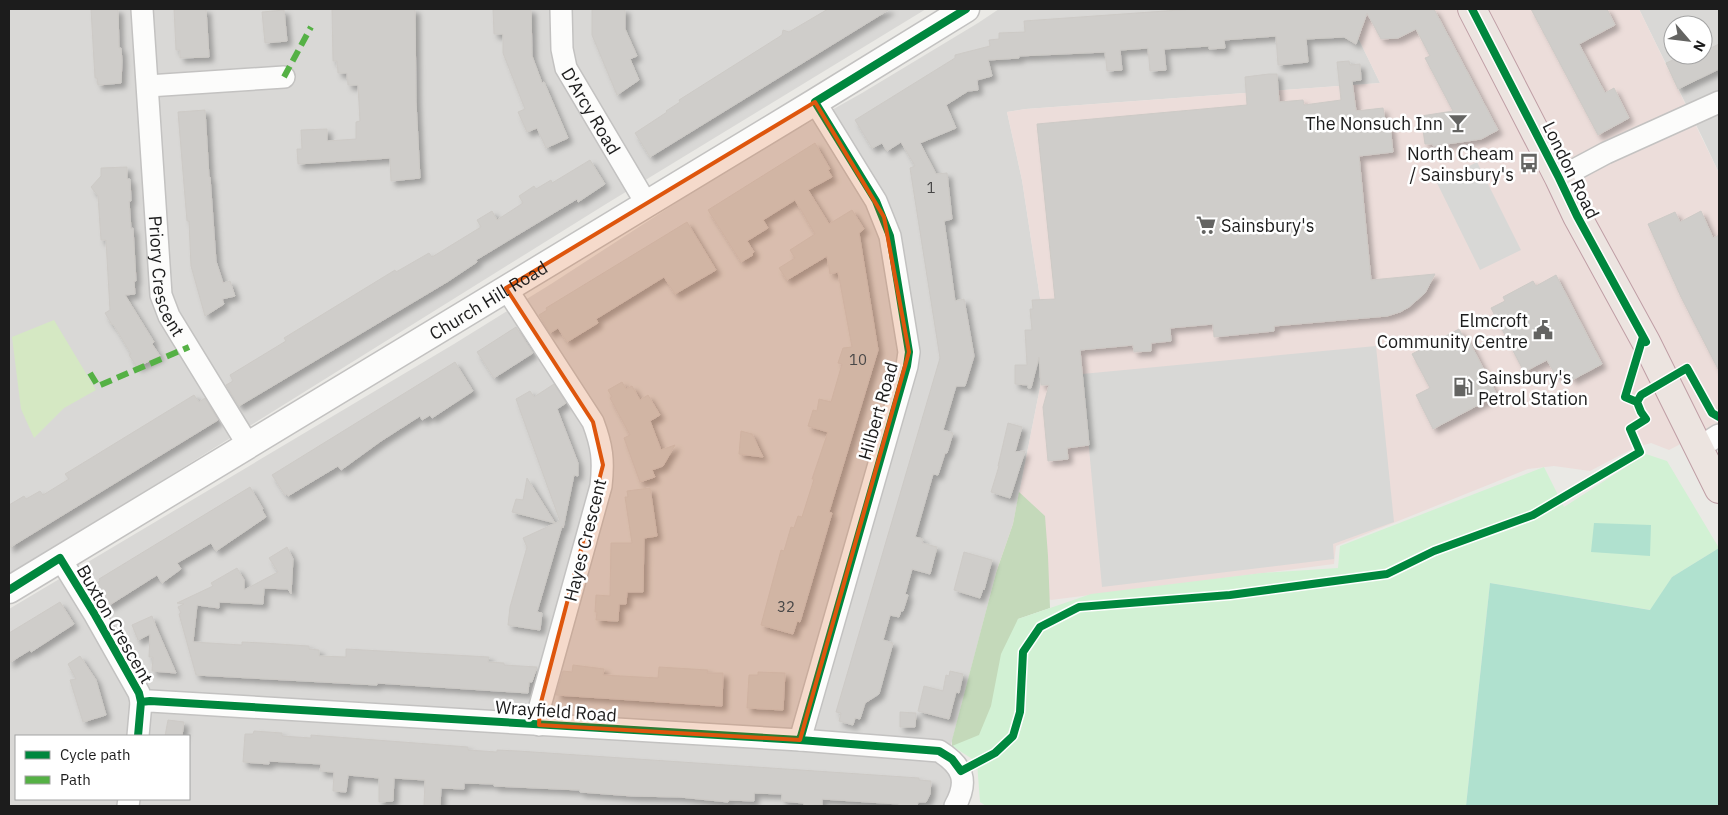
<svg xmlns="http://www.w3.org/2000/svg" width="1728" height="815" font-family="'IBM Plex Sans',sans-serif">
<defs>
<filter id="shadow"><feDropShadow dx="4.5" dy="4.5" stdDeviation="2.5" flood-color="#0004"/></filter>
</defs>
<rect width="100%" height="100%" fill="#eae9e5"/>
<!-- residential -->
<path fill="#d9d8d6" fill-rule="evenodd" d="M 9,9 L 926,9 L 606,204 L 9,576 Z
M 999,9 L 1344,9 L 1380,83 L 1026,109 L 1007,112 L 1022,180 L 1040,298 L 1045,362 L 1013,524 L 996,573 L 951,745 L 957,786 L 957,806 L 9,806 L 9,609 L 454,344 L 551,284 L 736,164 L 862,93 L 978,23 ZM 16,736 L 189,736 L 189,799 L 16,799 Z
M 1639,9 L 1719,9 L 1719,173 L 1704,141 ZM 1673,25 L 1703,25 L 1703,55 L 1673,55 Z"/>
<!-- commercial -->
<path fill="#ecddda" d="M 1344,9 L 1639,9 L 1719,173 L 1719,424 L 1669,450 L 1651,443 L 1634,448 L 1590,471 L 1554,466 L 1528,469 L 1336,546 L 1334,564 L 1051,600 L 996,573 L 1013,524 L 1045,362 L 1040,298 L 1022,180 L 1007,112 L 1026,109 L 1380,83 Z"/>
<!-- religious -->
<path fill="#d8d8d6" d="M 1477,162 L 1521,250 L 1480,270 L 1437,183 Z
M 1376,346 L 1394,522 L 1333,544 L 1334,559 L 1102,587 L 1082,374 Z"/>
<!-- grass -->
<path fill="#d5e8c3" d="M 54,320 L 96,390 L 64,408 L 34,438 L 21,409 L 12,337 Z"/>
<!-- forest -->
<path fill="#c4d9ba" d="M 1019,492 L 1045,516 L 1048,556 L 1050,608 L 1018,619 L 1005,720 L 972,753 L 952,746 L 952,740 L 996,573 L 1013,524 Z"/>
<!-- park -->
<path fill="#d2f1d4" d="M 1646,454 L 1667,461 L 1719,548 L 1672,577 L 1651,610 L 1490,583 L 1466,806 L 986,806 L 980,802 L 977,762 L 952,746 L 979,735 L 991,706 L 1001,654 L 1018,619 L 1091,594 L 1262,573 L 1338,568 L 1340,546 L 1544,467 L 1564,507 Z"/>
<!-- pitch -->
<path fill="#b0e1cf" d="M 1594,523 L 1651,525 L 1650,556 L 1591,552 Z
M 1719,548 L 1719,806 L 1466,806 L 1490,583 L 1650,610 L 1672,577 Z"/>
<!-- building -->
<path fill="#cfcdca" stroke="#cdcac6" filter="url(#shadow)" d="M 91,9 L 118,9 L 119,48 L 121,48 L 122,61 L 121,83 L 98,85 L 97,78 L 95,78 Z
M 174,9 L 206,9 L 209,57 L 180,58 L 180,50 L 176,50 Z
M 332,9 L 415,9 L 416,102 L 420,178 L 391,181 L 390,158 L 298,164 L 297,149 L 302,149 L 301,130 L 327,129 L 327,141 L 356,139 L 356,122 L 360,121 L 358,85 L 348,85 L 347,73 L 338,73 L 337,61 L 333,61 Z
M 493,9 L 531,9 L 532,56 L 542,83 L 544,82 L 568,138 L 546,148 L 537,128 L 527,132 L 518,112 L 525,109 L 503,53 L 503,34 L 494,34 Z
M 592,9 L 625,9 L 625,29 L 637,56 L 630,59 L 639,80 L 617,95 L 592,35 Z
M 828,9 L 890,9 L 650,157 L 635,133 L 667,112 L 666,111 L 680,102 L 679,100 L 782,35 L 783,30 L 789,32 Z
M 1193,9 L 1434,9 L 1498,130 L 1481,139 L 1433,146 L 1433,144 L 1425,144 L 1421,116 L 1453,111 L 1425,58 L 1430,56 L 1416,29 L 1398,38 L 1381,39 L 1367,13 L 1356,44 L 1344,37 L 1306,39 L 1308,62 L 1278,65 L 1276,36 L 1224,40 L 1225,48 L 1209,49 L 1209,46 L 1164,49 L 1166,70 L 1150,71 L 1148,48 L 1120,50 L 1122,70 L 1107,71 L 1105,52 L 1019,56 L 1019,58 L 988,60 L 992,76 L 977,80 L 978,90 L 968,91 L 946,105 L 956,128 L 920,143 L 936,174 L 947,173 L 952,219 L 944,221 L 950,264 L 955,301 L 964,299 L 974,356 L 965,386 L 956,386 L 943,430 L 953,433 L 947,453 L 945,453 L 938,475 L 933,474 L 915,537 L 923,539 L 922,543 L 937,547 L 930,574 L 912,569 L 905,594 L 908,595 L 903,611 L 901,611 L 899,617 L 890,615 L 883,640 L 893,643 L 879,694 L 865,703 L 860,719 L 855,718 L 853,725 L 839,721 L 841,713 L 836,712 L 940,358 L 910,168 L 915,166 L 901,142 L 887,151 L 882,143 L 872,148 L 855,120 L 955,58 L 955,55 L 990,46 L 989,40 L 999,39 L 999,33 L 1025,32 L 1024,21 Z
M 1531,9 L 1607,9 L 1615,25 L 1579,44 L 1605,93 L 1614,88 L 1629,118 L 1598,135 Z
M 284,10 L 287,41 L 265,43 L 262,12 Z
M 1719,44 L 1719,69 L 1678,89 L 1666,63 L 1682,56 L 1684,61 L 1696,55 L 1703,55 L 1703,52 Z
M 1349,61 L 1350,65 L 1360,64 L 1361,80 L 1352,81 L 1356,111 L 1383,108 L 1386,126 L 1390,125 L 1393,152 L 1359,156 L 1371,280 L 1435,274 L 1425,293 L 1409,307 L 1400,312 L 1387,316 L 1274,326 L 1274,331 L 1214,337 L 1213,324 L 1170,328 L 1171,341 L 1151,343 L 1151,351 L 1134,352 L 1133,345 L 1080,350 L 1089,445 L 1067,448 L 1068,459 L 1048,461 L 1043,407 L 1049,385 L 1041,385 L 1039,357 L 1031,388 L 1028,388 L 1028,385 L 1015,384 L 1015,365 L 1027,365 L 1025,330 L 1032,330 L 1030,309 L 1033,309 L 1032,300 L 1055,299 L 1037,124 L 1247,105 L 1245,77 L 1269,74 L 1277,74 L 1279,102 L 1303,100 L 1304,105 L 1341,100 L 1337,62 Z
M 205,110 L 209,177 L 210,177 L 216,261 L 223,283 L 230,281 L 235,296 L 222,299 L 224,304 L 205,316 L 191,266 L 189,221 L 187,221 L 178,112 Z
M 815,143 L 830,169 L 828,170 L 832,177 L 808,190 L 829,224 L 852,210 L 864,229 L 859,233 L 878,350 L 829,512 L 832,513 L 800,622 L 797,621 L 793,634 L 761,625 L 781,550 L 784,551 L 791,527 L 794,528 L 798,516 L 802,517 L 814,479 L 812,479 L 828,432 L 808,426 L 813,410 L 817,411 L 819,399 L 831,402 L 842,364 L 838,363 L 843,348 L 852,347 L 838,272 L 830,274 L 827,256 L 787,280 L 779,268 L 795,258 L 790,250 L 815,234 L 795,200 L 763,220 L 768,228 L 747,241 L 754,252 L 752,254 L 753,255 L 741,262 L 708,210 Z
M 590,160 L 605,184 L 578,202 L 577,199 L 552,214 L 476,260 L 477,262 L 447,282 L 239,406 L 226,385 L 233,381 L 230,375 L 286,341 L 284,338 L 395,270 L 396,272 L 429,253 L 432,257 L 481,227 L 477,220 L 492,211 L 497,220 L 523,203 L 519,196 L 534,186 L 536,189 L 551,180 L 552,183 Z
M 127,167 L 127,179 L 130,179 L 131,201 L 129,201 L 131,229 L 133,228 L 136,281 L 134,281 L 135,294 L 125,295 L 154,342 L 152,344 L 160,356 L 137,367 L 129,355 L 131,354 L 113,324 L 112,325 L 105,313 L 110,310 L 106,240 L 101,240 L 98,196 L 91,187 L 101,176 L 101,168 Z
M 1701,211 L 1713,238 L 1719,235 L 1719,371 L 1681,297 L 1648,224 L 1675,212 L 1680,222 Z
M 687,222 L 716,270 L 675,294 L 664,277 L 596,319 L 598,323 L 567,342 L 558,328 L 550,333 L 539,315 L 547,310 L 546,308 Z
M 1556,275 L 1602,364 L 1572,380 L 1567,371 L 1556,376 L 1547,360 L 1524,372 L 1491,308 L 1505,301 L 1503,297 L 1533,281 L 1536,286 Z
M 516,327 L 533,353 L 494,378 L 477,352 Z
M 1459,329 L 1465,340 L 1468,339 L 1497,395 L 1433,429 L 1416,395 L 1430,388 L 1412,354 Z
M 455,362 L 473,391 L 432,418 L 430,415 L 422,420 L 420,416 L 381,441 L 341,470 L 338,466 L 288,496 L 287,494 L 285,495 L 272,475 Z
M 622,382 L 626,389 L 632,386 L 640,400 L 648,395 L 660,415 L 650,421 L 661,450 L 675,445 L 663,466 L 652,470 L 655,477 L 640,482 L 624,438 L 630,435 L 610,398 L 612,397 L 608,390 Z
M 554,384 L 566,403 L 557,409 L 578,463 L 578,476 L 574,475 L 563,528 L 562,526 L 537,612 L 542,613 L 540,630 L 508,625 L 510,607 L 527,547 L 523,538 L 560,521 L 516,399 L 530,391 L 534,397 Z
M 194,395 L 199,402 L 205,398 L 218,420 L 9,548 L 9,505 L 24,496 L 26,499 L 40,491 L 43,495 L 69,479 L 65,474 Z
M 1008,423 L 1022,427 L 1015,452 L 1025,451 L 1010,498 L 991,492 L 999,466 L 998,466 Z
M 741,431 L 752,434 L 763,457 L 739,454 Z
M 527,478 L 555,523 L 512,512 L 516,499 L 523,500 Z
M 250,487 L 263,509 L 262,510 L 266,517 L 216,551 L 211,543 L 177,563 L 181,569 L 162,583 L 157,575 L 108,606 L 95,584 L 100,581 L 99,579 Z
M 650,488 L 657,536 L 644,538 L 643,592 L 627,592 L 626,604 L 619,604 L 618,621 L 596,620 L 597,612 L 595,612 L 596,595 L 610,596 L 611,543 L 632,543 L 625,497 L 628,497 L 627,491 Z
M 287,547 L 293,559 L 291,594 L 288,589 L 264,588 L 263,604 L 219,602 L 219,608 L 197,605 L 193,642 L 242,645 L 242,642 L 263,643 L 309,646 L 309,649 L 319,650 L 319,656 L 346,657 L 346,649 L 489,657 L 488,662 L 504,663 L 504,665 L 537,667 L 532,682 L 529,682 L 528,693 L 377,683 L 377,685 L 196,675 L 179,614 L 181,613 L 178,607 L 184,604 L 177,603 L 213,586 L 211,583 L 237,568 L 244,580 L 244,590 L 278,572 L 269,558 Z
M 964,552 L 992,560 L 984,590 L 983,589 L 980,598 L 954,590 Z
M 60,602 L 74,624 L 31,652 L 30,650 L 9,663 L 9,633 Z
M 152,616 L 156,627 L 176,673 L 152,671 L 153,657 L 149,657 L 150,634 L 138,640 L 132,625 Z
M 80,656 L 96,680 L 106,715 L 83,722 L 70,680 L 76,679 L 68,664 Z
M 573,665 L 604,669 L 603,675 L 658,678 L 659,667 L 708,670 L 707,673 L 723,673 L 722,706 L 556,695 L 563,671 L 572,672 Z
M 950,671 L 963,674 L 959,693 L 956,692 L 949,719 L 918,711 L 924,686 L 943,691 L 946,675 L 949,676 Z
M 758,672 L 785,673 L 783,710 L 747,708 L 749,675 L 758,675 Z
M 900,712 L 916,713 L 915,727 L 900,727 Z
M 168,720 L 184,722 L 182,736 L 165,736 Z
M 254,731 L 282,733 L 282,736 L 311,738 L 311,735 L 323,736 L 468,747 L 468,750 L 497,752 L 497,750 L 518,751 L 919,778 L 919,780 L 931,781 L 930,794 L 926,802 L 918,802 L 917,806 L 898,806 L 899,804 L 822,799 L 822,805 L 805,806 L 803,803 L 782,801 L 782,794 L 754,793 L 754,801 L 729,800 L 728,802 L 680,797 L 632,796 L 580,792 L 580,790 L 494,786 L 494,784 L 464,783 L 464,789 L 441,788 L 440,806 L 424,806 L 425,780 L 394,778 L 393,801 L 379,802 L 379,778 L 348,775 L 346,792 L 333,791 L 334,772 L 320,771 L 321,764 L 269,761 L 269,764 L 243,762 L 245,734 L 253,734 Z"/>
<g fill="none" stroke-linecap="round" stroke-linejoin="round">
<defs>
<g id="minor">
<path id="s1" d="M 142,9 L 161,295 L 169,316 L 248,445"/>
<path id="s2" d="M 561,9 L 562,49 L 566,68 L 646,203"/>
<path d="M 148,86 L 284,77"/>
<path d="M 1559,178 L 1606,153 L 1719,102"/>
<path d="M 506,288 L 593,422 C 602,446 604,460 601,486 L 540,706 L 539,725"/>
<path d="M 1700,447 L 1719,435"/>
<path d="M 60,558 L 95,615 L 139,693 L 141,702 L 138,736"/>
<path d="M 141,702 L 150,701 L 800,740 L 939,751 C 963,766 969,781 955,806"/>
<path d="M 800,740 L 907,366 L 909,352 L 890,236 L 876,201 L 815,102"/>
<path d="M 128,806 L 129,799"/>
</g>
<g id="tertiary">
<path id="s3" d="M 9,590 L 815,102 L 966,9"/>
</g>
<path id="trunk" d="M 1472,9 L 1559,178 L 1577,216 L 1646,342 L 1719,489"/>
</defs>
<!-- minor casing -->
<use href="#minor" stroke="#c3c2c1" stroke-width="24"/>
<!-- tertiary casing -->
<use href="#tertiary" stroke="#c3c2c1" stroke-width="29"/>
<!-- trunk casing -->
<use href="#trunk" stroke="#bf9ea5" stroke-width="30"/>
<!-- minor -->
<use href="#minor" stroke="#fcfcfb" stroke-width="21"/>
<!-- tertiary -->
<use href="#tertiary" stroke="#fcfcfb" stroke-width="26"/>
<!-- trunk -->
<use href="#trunk" stroke="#ece4e0" stroke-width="28"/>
<!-- quiet -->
<path stroke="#55b145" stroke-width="6" stroke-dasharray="12 6" stroke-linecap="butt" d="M 284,77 L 311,27
M 90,373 L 98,386 L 189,347"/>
<defs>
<path id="cycleway" d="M 1472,9 L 1559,178 L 1577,216 L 1646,342
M 1637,402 L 1625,397 L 1643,337
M 9,590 L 60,558 L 95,615 L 139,693 L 141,702 L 138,736
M 141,702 L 150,701 L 800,740 L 939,751 L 952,759 L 961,771 L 995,753 L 1013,736 L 1020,712 L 1023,652 L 1040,627 L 1079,607 L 1230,595 L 1387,574 L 1434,551 L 1533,515 L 1640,452 L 1630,429 L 1646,419 L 1641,412 L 1637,402 L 1641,395 L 1687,368 L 1712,413 L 1719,417
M 800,740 L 907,366 L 909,352 L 890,236 L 876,201 L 815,102 L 966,9"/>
</defs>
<!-- cycleway casing -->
<use href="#cycleway" stroke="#fff" stroke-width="11"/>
<!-- cycleway -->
<use href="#cycleway" stroke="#00873e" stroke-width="8"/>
</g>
<!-- marked area -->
<path fill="#de560d" fill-opacity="0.2" stroke="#de560d" stroke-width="4" stroke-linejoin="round" d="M 815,102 L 884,217 L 909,352 L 800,740 L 539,725 L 540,706 L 603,465 L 593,422 L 506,288 Z"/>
<!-- icons -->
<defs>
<symbol id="bar-bare" viewBox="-9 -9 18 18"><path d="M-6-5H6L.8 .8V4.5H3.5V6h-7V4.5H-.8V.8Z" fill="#646462" stroke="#fff" stroke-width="2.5" paint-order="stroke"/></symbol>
<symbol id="bus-bare" viewBox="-9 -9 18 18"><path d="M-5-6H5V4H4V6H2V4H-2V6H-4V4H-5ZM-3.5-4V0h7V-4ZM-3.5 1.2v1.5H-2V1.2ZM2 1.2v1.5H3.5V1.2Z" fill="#646462" stroke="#fff" stroke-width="2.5" paint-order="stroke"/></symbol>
<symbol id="supermarket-bare" viewBox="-9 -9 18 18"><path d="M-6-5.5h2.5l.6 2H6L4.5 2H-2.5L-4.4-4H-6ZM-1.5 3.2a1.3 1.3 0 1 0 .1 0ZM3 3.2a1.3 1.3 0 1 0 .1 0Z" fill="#646462" stroke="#fff" stroke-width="2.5" paint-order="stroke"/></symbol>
<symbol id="civic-bare" viewBox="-9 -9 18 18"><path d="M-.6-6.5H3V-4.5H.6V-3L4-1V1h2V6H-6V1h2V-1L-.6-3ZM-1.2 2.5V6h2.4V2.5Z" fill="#646462" stroke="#fff" stroke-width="2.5" paint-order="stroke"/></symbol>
<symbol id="fuel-bare" viewBox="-9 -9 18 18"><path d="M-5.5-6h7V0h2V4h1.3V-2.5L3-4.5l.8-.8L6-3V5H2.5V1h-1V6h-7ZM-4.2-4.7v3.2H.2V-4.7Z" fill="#646462" stroke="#fff" stroke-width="2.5" paint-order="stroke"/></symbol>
</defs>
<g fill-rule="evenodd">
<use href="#bar-bare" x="1444" y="109" width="28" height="28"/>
<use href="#bus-bare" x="1515" y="149" width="28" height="28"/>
<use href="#supermarket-bare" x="1192" y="211" width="28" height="28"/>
<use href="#civic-bare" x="1529" y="316" width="28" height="28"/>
<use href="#fuel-bare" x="1449" y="373" width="28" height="28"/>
</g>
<g text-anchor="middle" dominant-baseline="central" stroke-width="5" stroke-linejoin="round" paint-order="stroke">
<!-- number labels -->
<g font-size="15" fill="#494848">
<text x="931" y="187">1</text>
<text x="858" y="359">10</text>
<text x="786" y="606">32</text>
</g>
<!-- street labels -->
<g font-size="18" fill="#1c1c1c" stroke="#fff">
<text stroke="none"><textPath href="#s2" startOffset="109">D'Arcy Road</textPath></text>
<text transform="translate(1571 170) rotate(64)">London Road</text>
<text stroke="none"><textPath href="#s1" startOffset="269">Priory Crescent</textPath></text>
<text stroke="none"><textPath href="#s3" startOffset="560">Church Hill Road</textPath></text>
<text transform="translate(878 411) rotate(-74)">Hilbert Road</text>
<text transform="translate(585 540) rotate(-76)">Hayes Crescent</text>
<text transform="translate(115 624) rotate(60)">Buxton Crescent</text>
<text transform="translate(556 711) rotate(4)">Wrayfield Road</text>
</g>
<!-- poi labels -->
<g font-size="18" fill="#1c1c1c" stroke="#fff" text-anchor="end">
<text x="1443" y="123">The Nonsuch Inn</text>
<text x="1514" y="153">North Cheam<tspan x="1514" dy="21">/ Sainsbury's</tspan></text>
<text x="1221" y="225" text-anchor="start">Sainsbury's</text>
<text x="1528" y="320">Elmcroft<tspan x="1528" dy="21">Community Centre</tspan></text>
<text x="1478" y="377" text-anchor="start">Sainsbury's<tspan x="1478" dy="21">Petrol Station</tspan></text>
</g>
</g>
<!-- border -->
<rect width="1728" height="815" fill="none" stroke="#1c1c1c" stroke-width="20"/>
<!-- legend -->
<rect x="15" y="735" width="175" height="65" fill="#ffffff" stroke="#a4a4a4"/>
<rect x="25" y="751" width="25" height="8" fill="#00873e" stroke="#a4a4a4"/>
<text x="60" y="760" font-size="15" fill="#1c1c1c">Cycle path</text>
<rect x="25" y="776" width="25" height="8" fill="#55b145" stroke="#a4a4a4"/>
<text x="60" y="785" font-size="15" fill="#1c1c1c">Path</text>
<!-- north arrow -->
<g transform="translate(1688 40) rotate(118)"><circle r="24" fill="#ffffff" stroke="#a4a4a4"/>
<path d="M0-4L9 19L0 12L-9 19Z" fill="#646462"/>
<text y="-8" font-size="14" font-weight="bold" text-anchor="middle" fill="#1c1c1c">N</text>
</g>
</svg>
